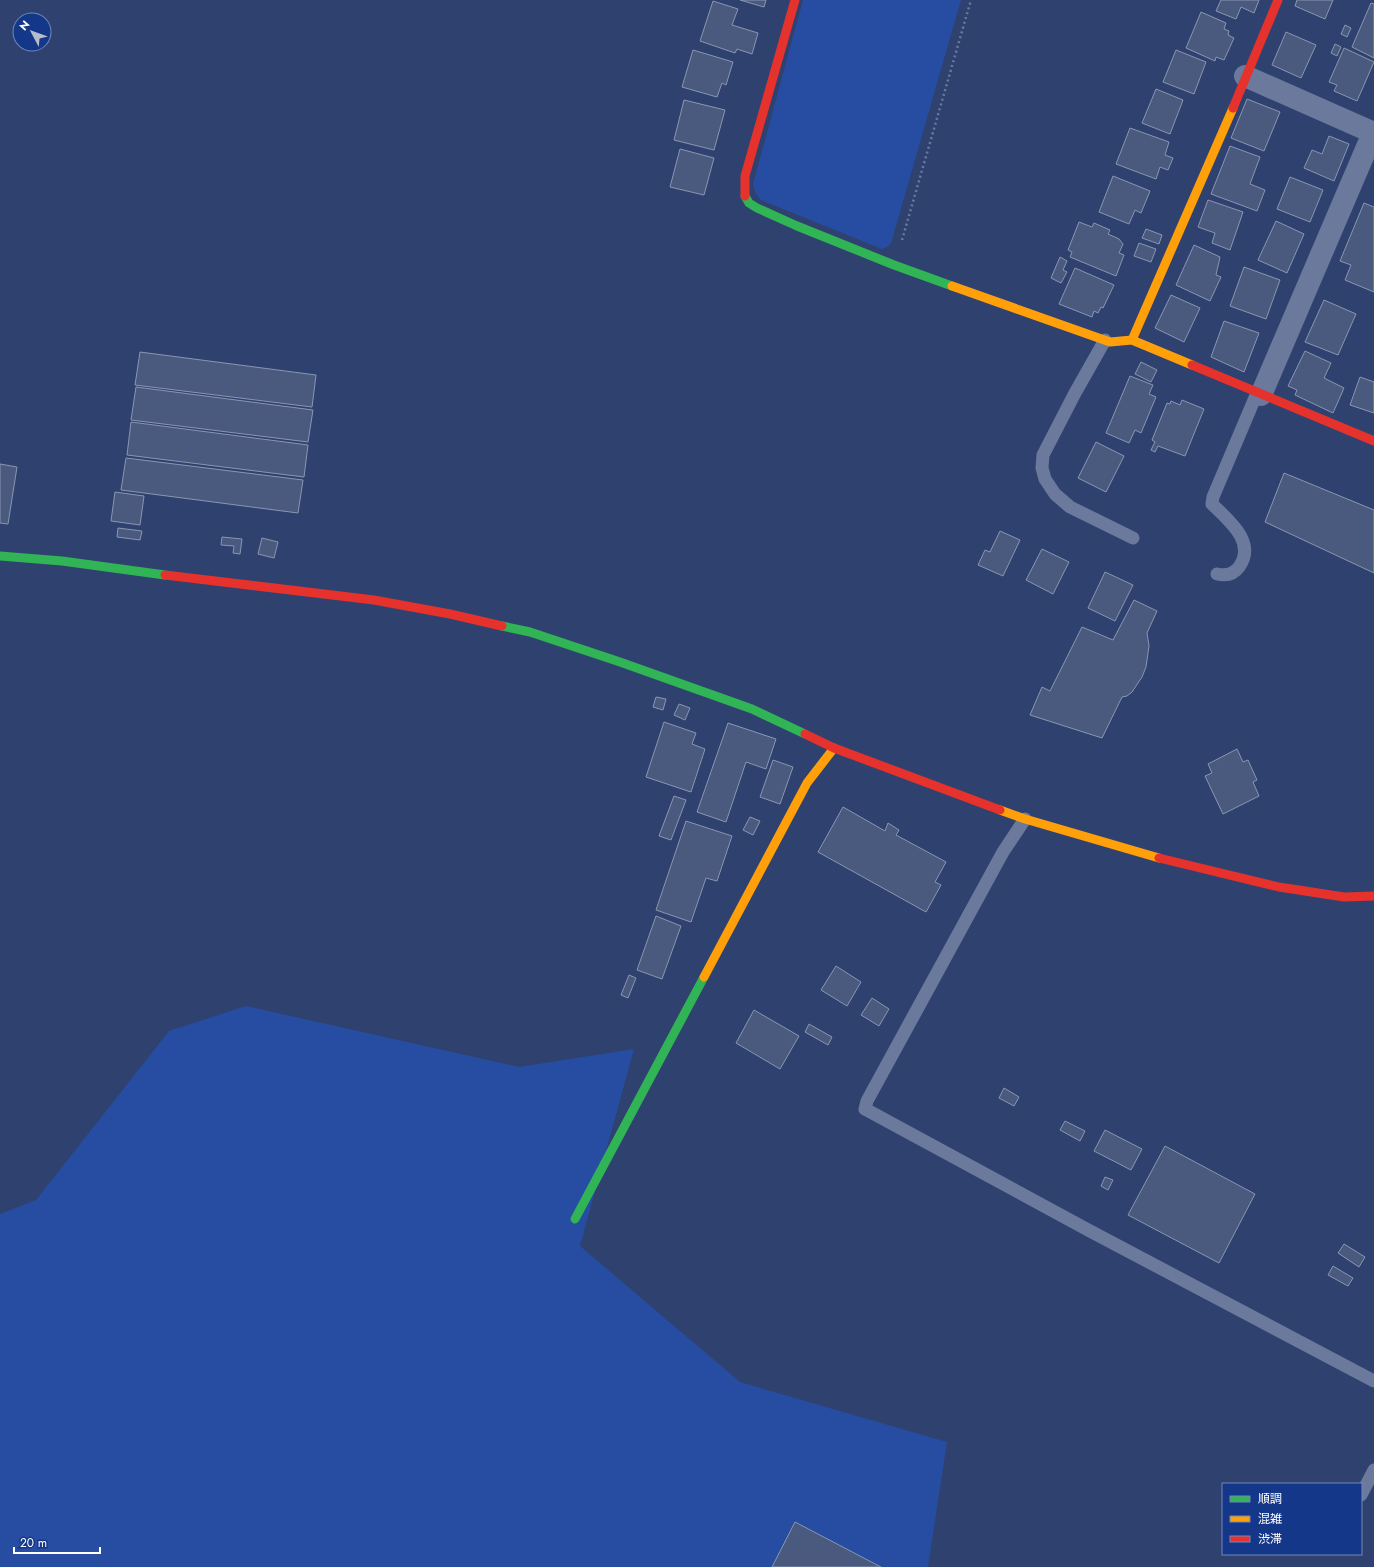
<svg xmlns="http://www.w3.org/2000/svg" width="1374" height="1567" font-family="Jost,'Noto Sans JP',sans-serif">
<rect width="100%" height="100%" fill="#2f426f"/>
<!-- green -->
<path fill="#264da1" d="M 803,0 L 961,0 L 891,243 L 887,247 L 882,249 L 761,200 L 756,194 L 753,184 Z
M 246,1006 L 519,1067 L 634,1049 L 580,1246 L 740,1382 L 947,1442 L 928,1567 L 0,1567 L 0,1214 L 36,1200 L 169,1031 Z"/>
<!-- building -->
<path fill="#495a7e" stroke="#8a96b2" d="M 740,0 L 766,0 L 764,7 Z
M 1221,0 L 1259,0 L 1254,13 L 1241,7 L 1236,19 L 1216,11 Z
M 1297,0 L 1333,0 L 1325,19 L 1295,6 Z
M 713,1 L 738,9 L 732,25 L 758,33 L 752,54 L 737,49 L 735,53 L 700,41 Z
M 1371,3 L 1374,4 L 1374,58 L 1352,47 Z
M 1201,12 L 1226,23 L 1224,29 L 1229,31 L 1228,35 L 1234,38 L 1224,60 L 1216,57 L 1215,61 L 1186,48 Z
M 1345,25 L 1351,28 L 1347,37 L 1341,34 Z
M 1286,32 L 1316,45 L 1301,78 L 1272,65 Z
M 1335,44 L 1341,47 L 1337,56 L 1331,53 Z
M 1344,48 L 1374,62 L 1357,101 L 1334,91 L 1337,85 L 1329,82 Z
M 693,50 L 733,62 L 726,85 L 722,83 L 717,97 L 682,87 Z
M 1176,50 L 1206,62 L 1194,94 L 1163,82 Z
M 1156,89 L 1183,100 L 1170,134 L 1142,123 Z
M 1247,99 L 1280,112 L 1264,151 L 1231,138 Z
M 684,100 L 725,110 L 714,150 L 674,140 Z
M 1130,128 L 1169,142 L 1165,155 L 1173,158 L 1168,170 L 1160,167 L 1156,179 L 1116,164 Z
M 1329,136 L 1349,144 L 1334,181 L 1304,168 L 1312,150 L 1322,154 Z
M 1230,146 L 1260,157 L 1250,184 L 1265,190 L 1257,211 L 1211,194 Z
M 680,149 L 714,158 L 704,195 L 670,187 Z
M 1113,176 L 1150,191 L 1141,213 L 1135,210 L 1129,224 L 1099,212 Z
M 1290,177 L 1323,190 L 1310,222 L 1277,209 Z
M 1208,200 L 1243,212 L 1230,250 L 1212,243 L 1215,233 L 1198,227 Z
M 1364,203 L 1374,207 L 1374,292 L 1345,280 L 1351,265 L 1340,261 Z
M 1276,221 L 1304,234 L 1287,273 L 1258,260 Z
M 1079,222 L 1092,227 L 1094,223 L 1110,230 L 1108,234 L 1119,239 L 1123,244 L 1119,253 L 1124,255 L 1116,276 L 1070,257 L 1072,252 L 1068,250 Z
M 1146,229 L 1162,235 L 1159,244 L 1142,238 Z
M 1139,243 L 1156,249 L 1151,262 L 1134,256 Z
M 1194,245 L 1220,257 L 1216,275 L 1221,277 L 1210,301 L 1176,285 Z
M 1060,257 L 1067,261 L 1063,270 L 1067,272 L 1061,283 L 1051,278 Z
M 1244,267 L 1280,280 L 1266,319 L 1230,306 Z
M 1075,268 L 1114,285 L 1103,308 L 1101,307 L 1098,313 L 1094,311 L 1092,317 L 1059,304 Z
M 1171,295 L 1200,308 L 1184,342 L 1155,328 Z
M 1324,300 L 1356,314 L 1338,355 L 1305,342 Z
M 1224,321 L 1259,333 L 1244,372 L 1211,357 Z
M 1305,351 L 1331,363 L 1324,378 L 1344,388 L 1333,413 L 1295,395 L 1297,390 L 1288,386 Z
M 140,352 L 316,375 L 312,407 L 135,385 Z
M 1141,362 L 1157,370 L 1151,382 L 1135,374 Z
M 1130,376 L 1153,385 L 1149,394 L 1156,397 L 1141,433 L 1135,430 L 1129,443 L 1106,433 Z
M 1360,377 L 1374,382 L 1374,413 L 1350,405 Z
M 136,387 L 313,410 L 308,442 L 131,420 Z
M 1182,400 L 1204,409 L 1185,456 L 1158,446 L 1155,452 L 1151,450 L 1155,442 L 1152,440 L 1167,403 L 1170,404 L 1171,401 L 1180,405 Z
M 131,422 L 308,445 L 304,477 L 127,455 Z
M 1096,442 L 1124,456 L 1106,492 L 1078,478 Z
M 126,458 L 303,480 L 298,513 L 121,490 Z
M 0,464 L 17,467 L 8,524 L 0,523 Z
M 1284,473 L 1374,510 L 1374,573 L 1265,522 Z
M 115,492 L 144,496 L 140,525 L 111,521 Z
M 118,528 L 142,531 L 140,540 L 117,537 Z
M 1000,531 L 1020,540 L 1003,576 L 978,565 L 985,550 L 990,552 Z
M 222,537 L 242,539 L 240,554 L 233,553 L 234,546 L 221,545 Z
M 262,538 L 278,542 L 274,558 L 258,554 Z
M 1042,549 L 1069,562 L 1053,594 L 1026,580 Z
M 1105,572 L 1133,585 L 1115,621 L 1088,608 Z
M 1134,600 L 1157,611 L 1147,633 L 1149,646 L 1146,667 L 1142,677 L 1132,692 L 1127,696 L 1122,697 L 1102,738 L 1030,715 L 1042,687 L 1050,691 L 1082,627 L 1113,640 Z
M 656,697 L 666,699 L 663,710 L 653,707 Z
M 679,704 L 690,708 L 685,720 L 674,715 Z
M 664,722 L 696,733 L 692,744 L 705,749 L 691,792 L 646,777 Z
M 728,723 L 776,739 L 766,769 L 746,762 L 726,822 L 697,812 Z
M 1237,749 L 1243,762 L 1248,760 L 1257,780 L 1253,782 L 1259,796 L 1223,814 L 1205,776 L 1212,773 L 1208,764 Z
M 773,760 L 793,767 L 780,804 L 760,797 Z
M 674,796 L 686,800 L 671,840 L 659,836 Z
M 843,807 L 885,831 L 888,823 L 899,830 L 896,835 L 946,862 L 935,882 L 941,885 L 926,912 L 818,852 Z
M 750,817 L 760,821 L 753,835 L 743,830 Z
M 686,821 L 732,836 L 717,881 L 706,878 L 691,922 L 656,910 Z
M 656,916 L 681,926 L 662,979 L 637,970 Z
M 836,966 L 861,982 L 847,1006 L 821,990 Z
M 629,975 L 636,978 L 628,998 L 621,995 Z
M 872,998 L 889,1009 L 879,1026 L 861,1015 Z
M 754,1010 L 799,1036 L 780,1069 L 736,1043 Z
M 809,1024 L 832,1037 L 828,1045 L 805,1032 Z
M 1004,1088 L 1019,1097 L 1014,1106 L 999,1098 Z
M 1065,1121 L 1085,1131 L 1080,1141 L 1060,1130 Z
M 1105,1130 L 1142,1149 L 1131,1170 L 1094,1151 Z
M 1165,1146 L 1255,1194 L 1219,1263 L 1128,1215 Z
M 1105,1177 L 1113,1180 L 1108,1190 L 1101,1186 Z
M 1344,1244 L 1365,1257 L 1359,1267 L 1338,1253 Z
M 1333,1266 L 1353,1278 L 1348,1286 L 1328,1275 Z
M 795,1522 L 881,1567 L 772,1567 Z"/>
<g fill="none" stroke-linecap="round" stroke-linejoin="round">
<!-- path -->
<path stroke="#6b799c" stroke-width="2.5" stroke-dasharray="2 3" stroke-linecap="butt" d="M 902,240 L 971,0"/>
<!-- lane -->
<path stroke="#6b799c" stroke-width="13" d="M 1105,340 L 1075,393 L 1043,455 L 1042,468 L 1045,479 L 1055,494 L 1070,507 L 1133,538
M 1217,574 C 1226,576 1234,574 1239,567 C 1257,542 1228,520 1212,504 L 1213,497 L 1257,393
M 1025,819 L 1003,852 L 867,1101 L 865,1109 L 1090,1231 L 1374,1381
M 1361,1495 L 1374,1470"/>
<!-- street -->
<path stroke="#6b799c" stroke-width="22" d="M 1245,76 L 1374,133
M 1261,395 L 1373,133"/>
<!-- fast -->
<path stroke="#30b455" stroke-width="9" d="M 745,196 L 749,203 L 757,208 L 797,226 L 894,265 L 952,286
M 0,556 L 62,561 L 165,575
M 502,626 L 530,632 L 620,662 L 752,709 L 805,734
M 575,1219 L 704,977"/>
<!-- slow -->
<path stroke="#ff9f0a" stroke-width="9" d="M 952,286 L 1110,342 L 1132,340 L 1192,365
M 1132,340 L 1233,108
M 1000,810 L 1025,819 L 1159,858
M 704,977 L 807,783 L 834,748"/>
<!-- jam -->
<path stroke="#e5322d" stroke-width="9" d="M 1233,108 L 1278,0
M 745,196 L 745,176 L 795,0
M 1192,365 L 1374,441
M 165,575 L 374,600 L 450,614 L 502,626
M 805,734 L 834,748 L 1000,810
M 1159,858 L 1279,887 L 1344,897 L 1374,896"/>
</g>
<!-- legend -->
<rect x="1222" y="1483" width="140" height="72" fill="#14378a" stroke="#7287b9"/>
<rect x="1230" y="1496" width="20" height="6" fill="#30b455" stroke="#7287b9"/>
<text x="1258" y="1503" font-size="12" fill="#ffffff">順調</text>
<rect x="1230" y="1516" width="20" height="6" fill="#ff9f0a" stroke="#7287b9"/>
<text x="1258" y="1523" font-size="12" fill="#ffffff">混雑</text>
<rect x="1230" y="1536" width="20" height="6" fill="#e5322d" stroke="#7287b9"/>
<text x="1258" y="1543" font-size="12" fill="#ffffff">渋滞</text>
<!-- north arrow -->
<g transform="translate(32 32) rotate(311)"><circle r="19" fill="#14378a" stroke="#7287b9"/>
<path d="M0-3L7 15L0 10L-7 15Z" fill="#b6bdcd"/>
<text y="-6" font-size="11" font-weight="bold" text-anchor="middle" fill="#ffffff">N</text>
</g>
<!-- scale -->
<path d="M14 1547v6h86v-6" fill="none" stroke="#ffffff" stroke-width="2"/>
<text x="20" y="1547" font-size="12" fill="#ffffff" stroke="#14378a" stroke-width="3" paint-order="stroke">20 m</text>
</svg>
